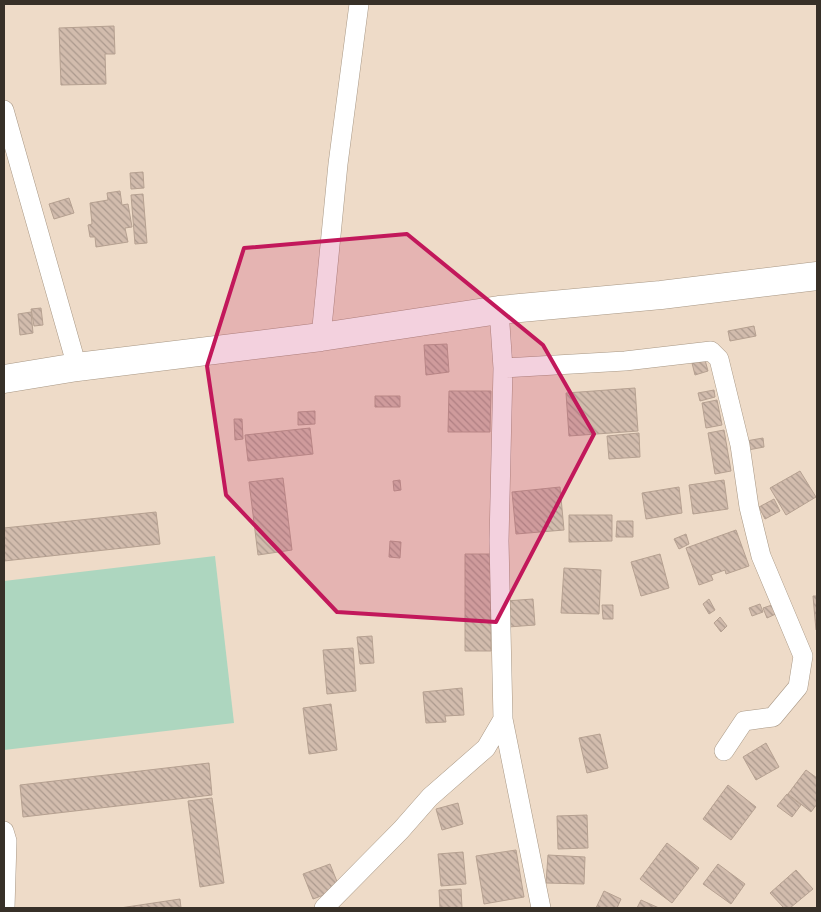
<svg xmlns="http://www.w3.org/2000/svg" width="821" height="912" font-family="'Titillium Web',sans-serif">
<defs>
<pattern id="building-back-hatch" width="6" height="6" patternUnits="userSpaceOnUse" patternTransform="scale(1.25)"><rect width="6" height="6" fill="#d2bcad"/><path d="M-1 5l2 2M0 0l6 6M5-1l2 2" fill="none" stroke="#ab998d"/></pattern>
</defs>
<rect width="100%" height="100%" fill="#eedbc8"/>
<!-- grass -->
<path fill="#add6bf" d="M 215,556 L 234,723 L 4,750 L 4,581 Z"/>
<!-- building -->
<path fill="url(#building-back-hatch)" stroke="#b6a191" d="M 114,26 L 115,54 L 105,54 L 106,84 L 61,85 L 59,28 Z
M 143,172 L 144,188 L 131,189 L 130,173 Z
M 120,191 L 122,205 L 128,204 L 132,227 L 125,228 L 128,242 L 96,247 L 95,237 L 90,237 L 88,225 L 92,224 L 90,203 L 108,200 L 107,193 Z
M 143,194 L 147,243 L 135,244 L 131,195 Z
M 69,198 L 74,213 L 54,219 L 49,204 Z
M 41,308 L 43,325 L 34,326 L 31,309 Z
M 31,312 L 33,333 L 20,335 L 18,314 Z
M 754,326 L 756,336 L 730,341 L 728,331 Z
M 447,344 L 449,372 L 426,375 L 424,345 Z
M 705,360 L 708,371 L 695,375 L 692,363 Z
M 635,388 L 638,431 L 569,436 L 566,393 Z
M 714,390 L 715,397 L 700,401 L 698,393 Z
M 449,391 L 491,391 L 490,432 L 448,432 Z
M 375,396 L 400,396 L 400,407 L 375,407 Z
M 717,400 L 722,425 L 706,428 L 702,403 Z
M 315,411 L 315,424 L 298,425 L 298,412 Z
M 234,419 L 242,419 L 243,439 L 235,440 Z
M 310,428 L 313,454 L 248,461 L 245,435 Z
M 724,430 L 731,471 L 715,474 L 708,433 Z
M 639,433 L 640,457 L 609,459 L 607,436 Z
M 763,438 L 764,447 L 748,450 L 746,441 Z
M 800,471 L 816,497 L 786,515 L 770,488 Z
M 283,478 L 292,550 L 258,555 L 249,482 Z
M 400,480 L 401,490 L 394,491 L 393,481 Z
M 724,480 L 728,509 L 693,514 L 689,485 Z
M 560,487 L 564,530 L 516,534 L 512,492 Z
M 679,487 L 682,513 L 646,519 L 642,493 Z
M 774,499 L 780,511 L 765,519 L 759,507 Z
M 156,512 L 160,544 L 4,561 L 4,528 Z
M 569,515 L 612,515 L 612,541 L 569,542 Z
M 617,521 L 633,521 L 633,537 L 616,537 Z
M 736,530 L 749,566 L 726,574 L 725,570 L 711,575 L 713,580 L 699,585 L 686,548 Z
M 686,534 L 689,544 L 679,549 L 674,539 Z
M 390,541 L 401,542 L 400,558 L 389,557 Z
M 465,554 L 491,554 L 491,651 L 465,651 Z
M 660,554 L 669,588 L 641,596 L 631,562 Z
M 564,568 L 601,570 L 599,614 L 561,613 Z
M 813,596 L 817,596 L 817,630 L 816,630 Z
M 533,599 L 535,625 L 508,627 L 506,601 Z
M 709,599 L 715,610 L 709,614 L 703,604 Z
M 760,604 L 763,612 L 752,616 L 749,608 Z
M 775,604 L 778,613 L 767,618 L 763,608 Z
M 602,605 L 613,605 L 613,619 L 603,619 Z
M 720,617 L 727,626 L 721,632 L 714,623 Z
M 372,636 L 374,663 L 360,664 L 357,637 Z
M 353,648 L 356,691 L 327,694 L 323,650 Z
M 462,688 L 464,715 L 445,716 L 446,722 L 426,723 L 423,692 Z
M 331,704 L 337,750 L 309,754 L 303,708 Z
M 600,734 L 608,768 L 587,773 L 579,738 Z
M 766,743 L 779,767 L 756,780 L 743,757 Z
M 209,763 L 212,795 L 23,817 L 20,785 Z
M 806,770 L 817,778 L 817,804 L 811,812 L 788,794 Z
M 728,785 L 756,807 L 731,840 L 703,819 Z
M 787,794 L 801,805 L 792,817 L 777,806 Z
M 212,798 L 224,883 L 200,887 L 188,801 Z
M 458,803 L 463,824 L 442,830 L 436,809 Z
M 587,815 L 588,848 L 558,849 L 557,816 Z
M 667,843 L 699,868 L 672,903 L 640,879 Z
M 516,850 L 524,897 L 484,904 L 476,856 Z
M 463,852 L 466,884 L 441,886 L 438,854 Z
M 548,855 L 585,857 L 584,884 L 546,883 Z
M 330,864 L 340,889 L 313,899 L 303,874 Z
M 718,864 L 745,884 L 731,904 L 703,884 Z
M 796,870 L 813,889 L 790,908 L 784,908 L 770,893 Z
M 461,889 L 462,908 L 440,908 L 439,890 Z
M 604,891 L 621,899 L 617,908 L 596,908 Z
M 180,899 L 181,908 L 120,908 Z
M 641,900 L 659,908 L 637,908 Z"/>
<g fill="none" stroke-linecap="round" stroke-linejoin="round">
<defs>
<path id="minor" d="M 4,110 L 77,367
M 499,310 L 503,368 L 499,541 L 503,719 L 541,908
M 321,337 L 338,164 L 359,4
M 503,368 L 625,361 L 711,351 L 719,359 L 740,445 L 749,507 L 761,556 L 803,656 L 798,687 L 773,717 L 744,721 L 724,751
M 4,831 L 7,841 L 5,908
M 324,908 L 401,830 L 430,797 L 486,748 L 503,719"/>
<path id="primary" d="M 4,379 L 77,367 L 321,337 L 499,310 L 661,295 L 817,276"/>
</defs>
<!-- minor casing -->
<use href="#minor" stroke="#a89784" stroke-width="20"/>
<!-- primary casing -->
<use href="#primary" stroke="#a89784" stroke-width="29"/>
<!-- minor -->
<use href="#minor" stroke="#fff" stroke-width="19"/>
<!-- primary -->
<use href="#primary" stroke="#fff" stroke-width="28"/>
</g>
<!-- marked area -->
<path fill="#c2185b" fill-opacity="0.2" stroke="#c2185b" stroke-width="4" stroke-linejoin="round" d="M 407,234 L 543,345 L 594,434 L 496,622 L 337,612 L 226,495 L 207,366 L 244,248 Z"/>
<!-- border -->
<rect width="821" height="912" fill="none" stroke="#373028" stroke-width="10"/>
</svg>
